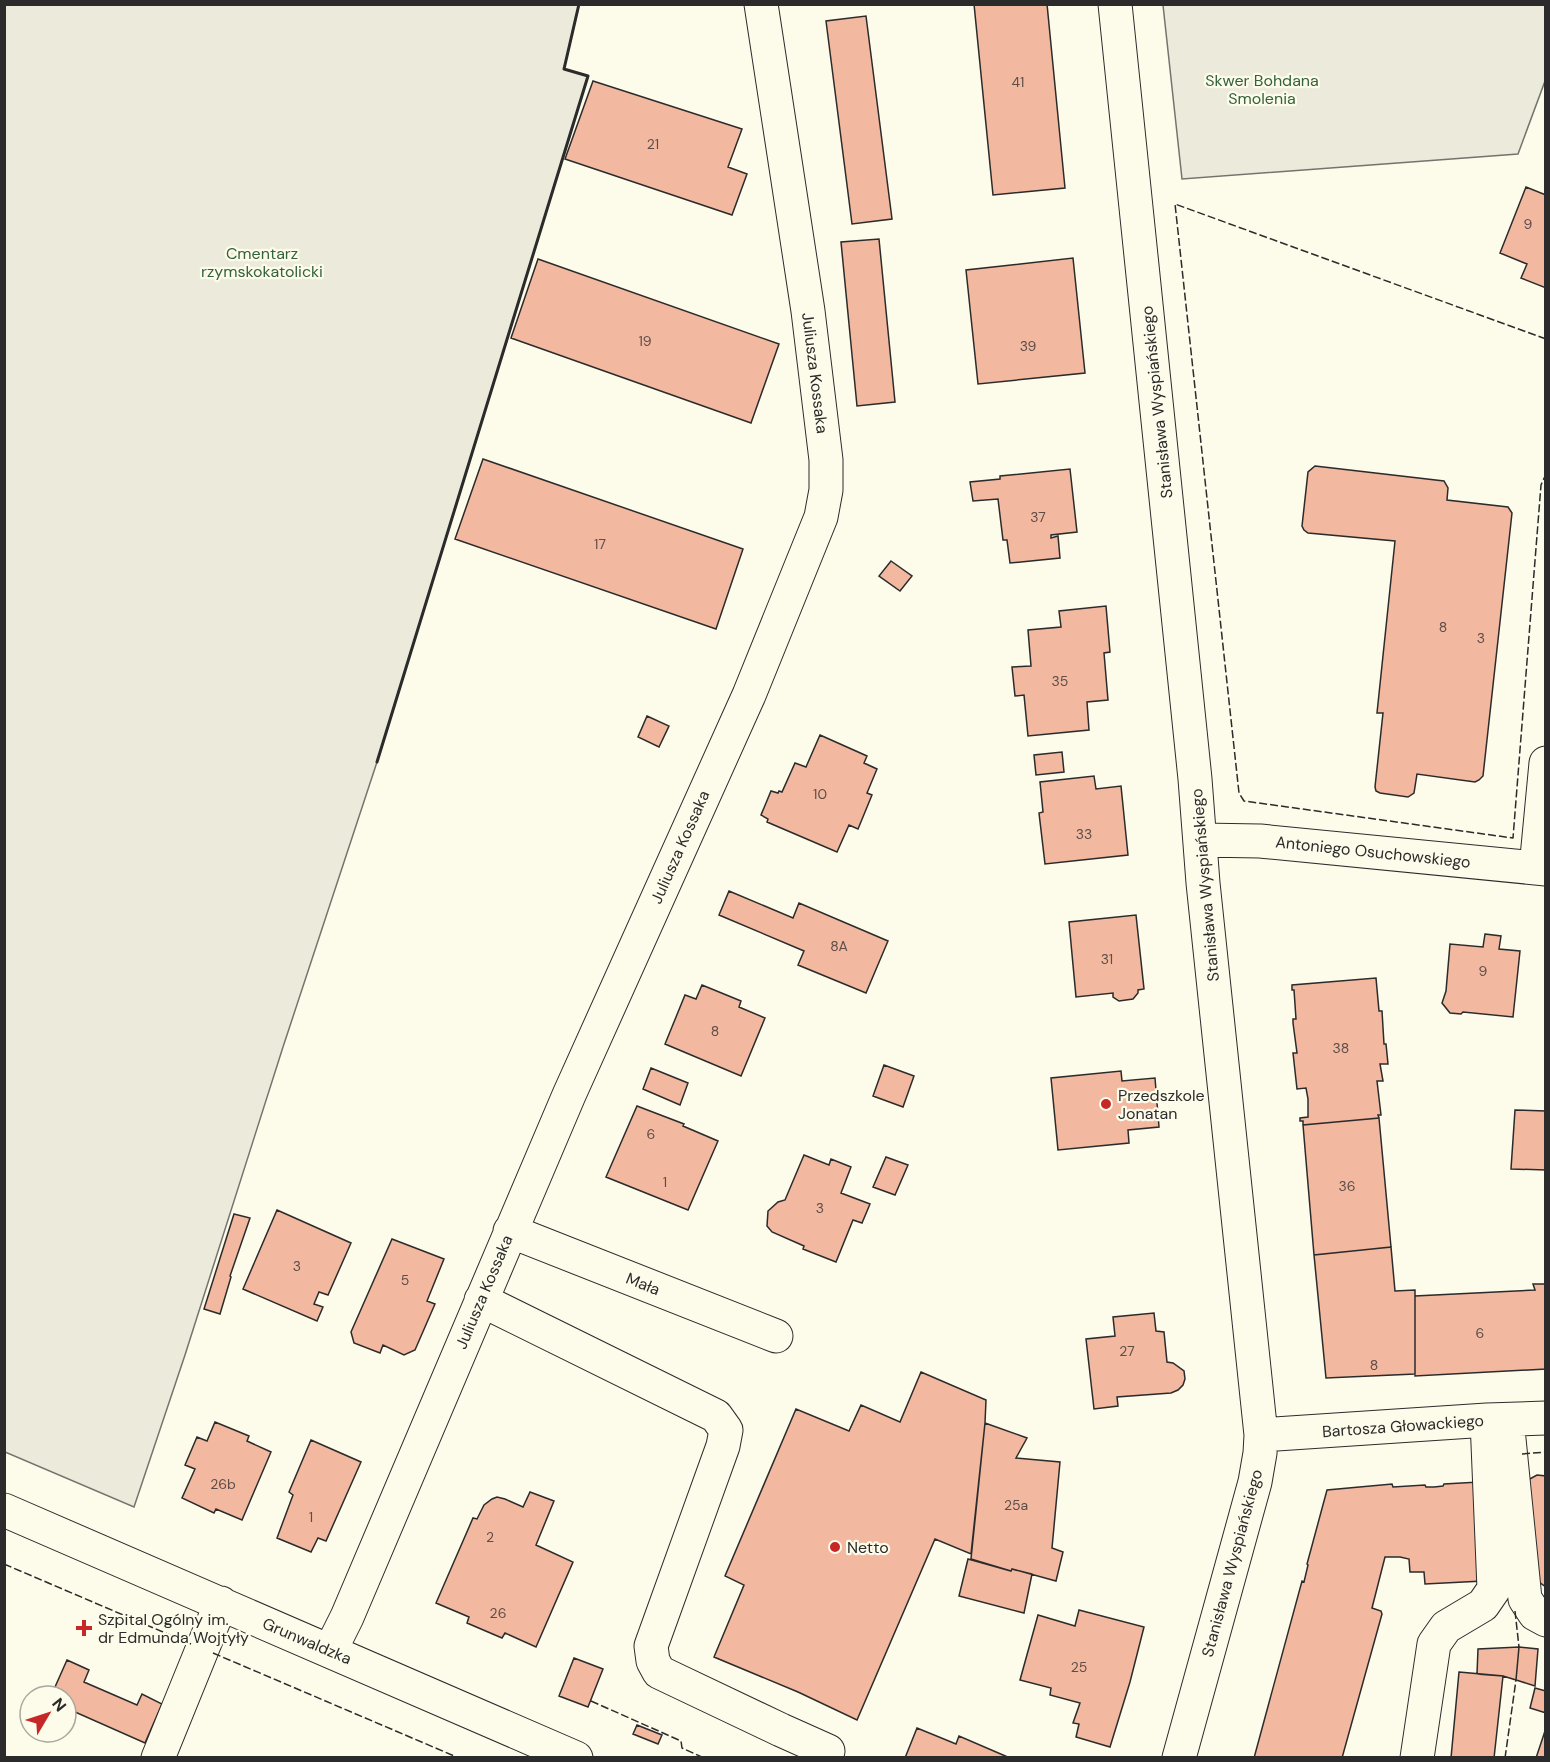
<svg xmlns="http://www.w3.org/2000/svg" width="1550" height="1762" font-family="'DM Sans',sans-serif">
<rect width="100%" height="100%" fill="#fdfbea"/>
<!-- green -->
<path fill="#ecebdb" stroke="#74746e" stroke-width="1.5" d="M 4,5 L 579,5 L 564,69 L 588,76 L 377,762 L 283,1047 L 185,1355 L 134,1507 L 5,1452 Z
M 1163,5 L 1545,5 L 1545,81 L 1518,154 L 1182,179 Z"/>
<!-- building -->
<path fill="#f2b8a0" stroke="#2b2b2b" stroke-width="1.5" d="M 974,4 L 1047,4 L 1065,188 L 993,195 Z
M 866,16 L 892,219 L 852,224 L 826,21 Z
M 593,81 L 742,129 L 728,167 L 747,174 L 732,215 L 565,159 Z
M 1526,187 L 1546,195 L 1546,288 L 1521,278 L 1527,264 L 1500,253 Z
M 879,239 L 895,402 L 857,406 L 841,242 Z
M 1073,258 L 1085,373 L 978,384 L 966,270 Z
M 538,259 L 779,344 L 751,423 L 511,338 Z
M 483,459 L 743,549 L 716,629 L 455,539 Z
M 1315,466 L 1444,481 L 1448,488 L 1447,500 L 1508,507 L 1512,513 L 1483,776 L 1479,780 L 1475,782 L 1417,774 L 1414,793 L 1408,797 L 1380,793 L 1376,791 L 1375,787 L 1383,713 L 1377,713 L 1395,541 L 1308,533 L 1304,530 L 1302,526 L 1308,472 Z
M 1070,469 L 1077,532 L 1051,535 L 1051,538 L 1058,536 L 1060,558 L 1010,563 L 1007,540 L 1003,540 L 998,499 L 973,501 L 970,482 L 1000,479 L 1000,476 Z
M 891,561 L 912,576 L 900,591 L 879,576 Z
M 1106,606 L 1110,652 L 1104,653 L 1108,700 L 1087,702 L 1089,730 L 1028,736 L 1024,695 L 1015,696 L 1012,667 L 1031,666 L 1028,630 L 1061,627 L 1059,611 Z
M 647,716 L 669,726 L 659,747 L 638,737 Z
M 820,735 L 867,756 L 864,763 L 877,769 L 867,793 L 872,795 L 858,829 L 849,825 L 837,852 L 767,822 L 768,819 L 761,815 L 771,791 L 778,793 L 779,791 L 782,792 L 795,763 L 806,767 Z
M 1062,752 L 1064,772 L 1036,775 L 1034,755 Z
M 1094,776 L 1096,789 L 1121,786 L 1128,855 L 1045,864 L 1039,813 L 1043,812 L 1040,782 Z
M 729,891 L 793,918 L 799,903 L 888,941 L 866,993 L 798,965 L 804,951 L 719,915 Z
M 1136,915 L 1144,989 L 1138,990 L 1138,993 L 1133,999 L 1119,1001 L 1113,997 L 1113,993 L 1076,997 L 1069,922 Z
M 1485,934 L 1501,936 L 1499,949 L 1520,951 L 1513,1017 L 1463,1012 L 1461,1014 L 1450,1013 L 1442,1003 L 1446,991 L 1450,944 L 1483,947 Z
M 1376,978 L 1379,1011 L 1382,1011 L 1384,1044 L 1386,1044 L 1388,1064 L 1380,1064 L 1383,1081 L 1377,1081 L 1381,1115 L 1378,1115 L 1379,1118 L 1303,1125 L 1303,1121 L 1300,1121 L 1300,1118 L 1308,1117 L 1308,1099 L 1306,1088 L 1297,1089 L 1293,1053 L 1297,1053 L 1293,1023 L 1293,1019 L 1296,1019 L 1294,990 L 1292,990 L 1292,985 Z
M 702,985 L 741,1001 L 739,1007 L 765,1018 L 741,1076 L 665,1044 L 685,995 L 696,999 Z
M 884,1065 L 914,1076 L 903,1107 L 873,1096 Z
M 651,1068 L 688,1083 L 680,1105 L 643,1089 Z
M 1121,1071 L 1122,1081 L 1155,1078 L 1159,1127 L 1128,1130 L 1129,1143 L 1058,1150 L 1051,1078 Z
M 637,1106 L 684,1124 L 683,1126 L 718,1141 L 688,1210 L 606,1177 Z
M 1515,1110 L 1546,1111 L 1546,1170 L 1511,1169 Z
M 1379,1118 L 1391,1247 L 1314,1255 L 1303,1125 Z
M 804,1155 L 829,1165 L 831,1159 L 851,1167 L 841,1193 L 870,1204 L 862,1223 L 853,1220 L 836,1262 L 803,1249 L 804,1246 L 772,1232 L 767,1226 L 768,1211 L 778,1202 L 785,1200 Z
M 886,1157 L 908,1165 L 895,1195 L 873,1187 Z
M 277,1210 L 351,1243 L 328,1295 L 319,1292 L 314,1304 L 323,1307 L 317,1321 L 243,1289 Z
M 234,1214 L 250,1218 L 230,1276 L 231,1277 L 220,1314 L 204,1309 Z
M 392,1239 L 444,1259 L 427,1301 L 435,1304 L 415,1350 L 404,1355 L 383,1345 L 380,1353 L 354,1343 L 351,1332 Z
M 1391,1247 L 1395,1291 L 1415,1290 L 1415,1374 L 1326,1378 L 1314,1255 Z
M 1533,1284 L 1546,1284 L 1546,1369 L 1415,1376 L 1415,1296 L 1535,1290 Z
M 1154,1313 L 1156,1331 L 1164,1332 L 1167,1362 L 1173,1363 L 1184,1371 L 1185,1379 L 1183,1385 L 1178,1390 L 1171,1393 L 1117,1397 L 1118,1406 L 1094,1409 L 1086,1339 L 1115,1336 L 1113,1317 Z
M 921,1372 L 986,1400 L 985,1423 L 971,1554 L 935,1539 L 857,1720 L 798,1692 L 714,1657 L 744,1585 L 725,1576 L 796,1409 L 849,1431 L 861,1405 L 900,1422 Z
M 215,1422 L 249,1436 L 247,1441 L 271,1452 L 242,1520 L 216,1509 L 214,1513 L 182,1498 L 195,1469 L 185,1465 L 197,1437 L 207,1441 Z
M 985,1423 L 1027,1438 L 1016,1458 L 1060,1462 L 1052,1548 L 1063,1552 L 1056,1581 L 1012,1569 L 1011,1571 L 971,1559 Z
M 311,1440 L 361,1462 L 326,1541 L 318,1538 L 311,1552 L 277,1538 L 293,1495 L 289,1492 Z
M 1537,1475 L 1546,1476 L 1546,1587 L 1539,1582 L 1526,1481 Z
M 1479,1482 L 1483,1581 L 1425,1584 L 1424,1572 L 1410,1572 L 1409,1559 L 1400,1557 L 1385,1557 L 1372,1608 L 1381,1611 L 1382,1614 L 1342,1758 L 1254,1758 L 1302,1581 L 1304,1582 L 1308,1565 L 1307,1564 L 1327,1490 L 1392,1484 L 1393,1487 L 1425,1485 L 1426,1487 L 1434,1487 L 1443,1486 L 1444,1484 Z
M 530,1492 L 554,1501 L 536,1545 L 573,1562 L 536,1647 L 505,1633 L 502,1638 L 467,1623 L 469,1617 L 436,1603 L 473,1518 L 477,1519 L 484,1505 L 492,1499 L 497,1497 L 505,1499 L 523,1507 Z
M 968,1559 L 1011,1571 L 1012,1569 L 1032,1574 L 1024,1613 L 959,1596 Z
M 1079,1610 L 1144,1627 L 1130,1682 L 1110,1747 L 1076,1737 L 1079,1724 L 1073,1723 L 1080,1703 L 1050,1695 L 1051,1688 L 1020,1680 L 1038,1615 L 1075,1626 Z
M 1519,1647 L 1538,1649 L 1535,1686 L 1516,1680 Z
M 1519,1647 L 1516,1680 L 1503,1676 L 1477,1674 L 1478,1649 Z
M 574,1658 L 603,1669 L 588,1707 L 559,1696 Z
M 67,1660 L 89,1670 L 84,1682 L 137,1705 L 142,1694 L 162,1704 L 145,1743 L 66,1708 L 66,1696 L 51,1696 Z
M 1459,1672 L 1503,1676 L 1494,1758 L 1451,1758 Z
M 1535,1688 L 1546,1691 L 1546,1713 L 1530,1708 Z
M 637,1725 L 662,1735 L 658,1744 L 633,1734 Z
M 917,1728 L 956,1744 L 959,1736 L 1010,1758 L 905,1758 Z
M 1546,1728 L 1546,1758 L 1536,1758 Z"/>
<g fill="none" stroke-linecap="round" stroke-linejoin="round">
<defs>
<path id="minor" d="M 1115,4 L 1195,779 L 1203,883 L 1261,1435 L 1260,1453 L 1255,1482 L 1179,1758
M 1201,840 L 1260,841 L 1546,869
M 1536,868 L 1546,763
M 510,1231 L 776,1336
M 481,1300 L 716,1416 L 726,1430 L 723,1446 L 651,1646 L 653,1661 L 659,1672 L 781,1730 L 828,1751 L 826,1758
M 1261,1435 L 1487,1420 L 1546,1418
M 1509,1439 L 1525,1599 L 1535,1614 L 1546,1620
M 4,1510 L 576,1758
M 330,1651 L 347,1617 L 569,1095 L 749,695 L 821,517 L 826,490 L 826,460 L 808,311 L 761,4
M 158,1758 L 221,1603
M 1417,1758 L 1434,1644 L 1446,1627 L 1483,1605 L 1494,1589 L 1487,1420"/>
</defs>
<!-- minor casing -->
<use href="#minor" stroke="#2b2b2b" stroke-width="35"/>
<!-- minor -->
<use href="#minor" stroke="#fdfbea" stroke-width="33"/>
<!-- fence -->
<path stroke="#2b2b2b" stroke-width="1.5" stroke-dasharray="8 3" stroke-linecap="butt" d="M 1546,339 L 1175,204 L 1239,793 L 1244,801 L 1513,838 L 1541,485 L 1546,474
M 1522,1454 L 1546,1452
M 4,1564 L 191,1644
M 1515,1611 L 1519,1647
M 213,1653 L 459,1758
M 591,1701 L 681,1741 L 682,1748 L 704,1758
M 1505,1758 L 1516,1680"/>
<!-- wall -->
<path stroke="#2b2b2b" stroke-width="3" d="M 377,762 L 588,76 L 564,69 L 579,4"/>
</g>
<!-- markers -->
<g fill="#c62828" stroke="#fdfbea" stroke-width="2">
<circle cx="1106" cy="1104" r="6"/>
<circle cx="835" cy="1547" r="6"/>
<path d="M81 1619h6v6h6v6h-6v6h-6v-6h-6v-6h6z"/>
</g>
<g text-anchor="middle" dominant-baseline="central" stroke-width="4.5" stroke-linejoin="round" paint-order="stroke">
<!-- number labels -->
<g font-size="14" fill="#5d4e48">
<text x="1018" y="82">41</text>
<text x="653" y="144">21</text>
<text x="1528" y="224">9</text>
<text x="645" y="341">19</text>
<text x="1028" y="346">39</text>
<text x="1038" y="517">37</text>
<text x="600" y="544">17</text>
<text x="1443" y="627">8</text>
<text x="1481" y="638">3</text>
<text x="1060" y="681">35</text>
<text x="820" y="794">10</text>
<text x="1084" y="834">33</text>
<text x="839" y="946">8A</text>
<text x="1107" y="959">31</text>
<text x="1483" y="971">9</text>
<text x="715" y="1031">8</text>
<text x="1341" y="1048">38</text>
<text x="651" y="1134">6</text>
<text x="665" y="1182">1</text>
<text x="1347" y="1186">36</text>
<text x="820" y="1208">3</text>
<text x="297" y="1266">3</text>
<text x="405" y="1280">5</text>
<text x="1480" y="1333">6</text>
<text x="1127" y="1351">27</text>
<text x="1374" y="1365">8</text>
<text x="223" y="1484">26b</text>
<text x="1016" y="1505">25a</text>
<text x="311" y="1517">1</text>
<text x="490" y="1537">2</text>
<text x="498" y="1613">26</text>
<text x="1079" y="1667">25</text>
</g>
<!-- park labels -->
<g font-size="16" fill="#34623c" stroke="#fdfbea">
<text x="1262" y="80">Skwer Bohdana<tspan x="1262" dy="18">Smolenia</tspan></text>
<text x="262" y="253">Cmentarz<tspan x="262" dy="18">rzymskokatolicki</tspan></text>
</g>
<!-- street labels -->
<g font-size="16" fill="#2b2b2b" stroke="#fdfbea">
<text transform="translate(815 373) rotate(83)">Juliusza Kossaka</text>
<text transform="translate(1157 402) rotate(-96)">Stanisława Wyspiańskiego</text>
<text transform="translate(680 847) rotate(-66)">Juliusza Kossaka</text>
<text transform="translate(1373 852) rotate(6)">Antoniego Osuchowskiego</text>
<text transform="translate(1205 885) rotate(-95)">Stanisława Wyspiańskiego</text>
<text transform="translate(643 1284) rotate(22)">Mała</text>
<text transform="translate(484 1292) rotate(-67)">Juliusza Kossaka</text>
<text transform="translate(1403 1426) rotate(-4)">Bartosza Głowackiego</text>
<text transform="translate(1232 1563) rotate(-75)">Stanisława Wyspiańskiego</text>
<text transform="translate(307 1641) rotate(23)">Grunwaldzka</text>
</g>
<!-- poi labels -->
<g font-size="16" fill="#2b2b2b" stroke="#fdfbea" text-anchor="start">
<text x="1118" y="1095">Przedszkole<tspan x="1118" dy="18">Jonatan</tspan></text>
<text x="847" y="1547">Netto</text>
<text x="98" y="1619">Szpital Ogólny im.<tspan x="98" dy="18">dr Edmunda Wojtyły</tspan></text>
</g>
</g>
<!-- border -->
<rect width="1550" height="1762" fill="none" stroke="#2b2b2b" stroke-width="12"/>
<!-- north arrow -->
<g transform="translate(48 1714) rotate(51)"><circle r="28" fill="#fdfbea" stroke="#a9a89e" stroke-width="1.5"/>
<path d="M0-4.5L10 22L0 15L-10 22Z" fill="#c62828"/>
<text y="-9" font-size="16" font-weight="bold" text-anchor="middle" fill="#2b2b2b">N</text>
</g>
</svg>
